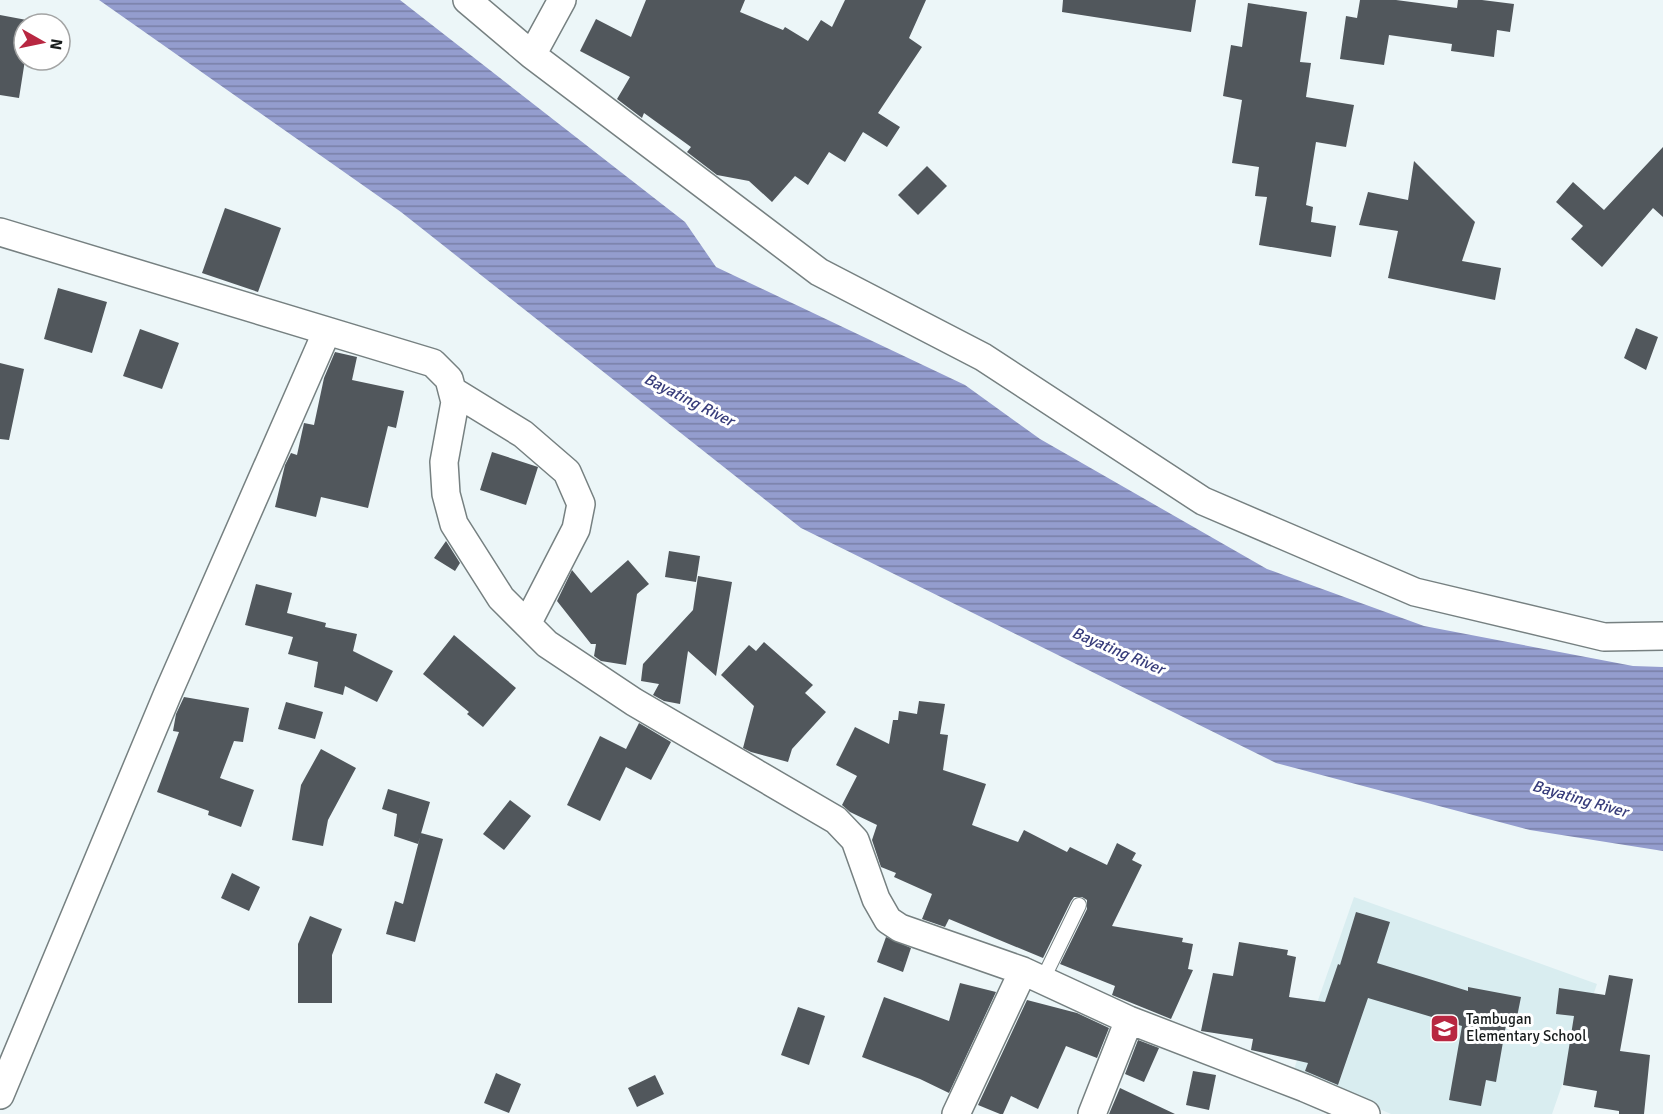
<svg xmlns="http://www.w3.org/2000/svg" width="1663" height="1114" font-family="Signika,sans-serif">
<defs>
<pattern id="water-rules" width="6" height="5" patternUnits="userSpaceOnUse" patternTransform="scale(1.5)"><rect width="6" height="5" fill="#949dce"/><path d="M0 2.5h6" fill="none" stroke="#787fa6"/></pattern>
</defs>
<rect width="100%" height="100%" fill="#ecf6f8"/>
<!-- built -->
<path fill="#d9edf0" d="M 1354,897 L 1597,984 L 1552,1114 L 1391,1114 L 1293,1072 Z"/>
<!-- water -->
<path fill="url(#water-rules)" d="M 99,0 L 400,0 L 685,222 L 716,267 L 965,385 L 1040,439 L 1267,569 L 1424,626 L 1633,666 L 1663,667 L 1663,851 L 1530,830 L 1276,763 L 801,528 L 401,212 Z"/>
<!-- building -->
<path fill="#51575c" d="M 646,0 L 745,0 L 740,12 L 783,30 L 785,27 L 808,41 L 821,20 L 832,27 L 845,0 L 926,0 L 909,38 L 922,47 L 878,113 L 900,127 L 887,147 L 863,132 L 845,162 L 829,152 L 808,185 L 795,176 L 772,202 L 749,181 L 717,175 L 687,152 L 691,147 L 644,113 L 642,118 L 617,99 L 630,77 L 580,51 L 596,19 L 631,37 Z
M 1063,0 L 1196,0 L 1191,32 L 1062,12 Z
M 1360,0 L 1396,0 L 1457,8 L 1458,0 L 1482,0 L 1514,4 L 1510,32 L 1497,30 L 1494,57 L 1451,51 L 1452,44 L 1389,35 L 1384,65 L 1340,59 L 1346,16 L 1357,18 Z
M 1248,3 L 1307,12 L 1300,62 L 1311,63 L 1306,97 L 1354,105 L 1346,147 L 1316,142 L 1306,205 L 1313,207 L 1311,222 L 1336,226 L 1331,257 L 1259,245 L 1267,197 L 1255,196 L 1259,167 L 1232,163 L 1242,100 L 1223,96 L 1231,45 L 1242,47 Z
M 0,15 L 32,21 L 32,24 L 24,24 L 25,60 L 19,98 L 0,95 Z
M 1663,147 L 1663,217 L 1653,208 L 1602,267 L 1571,239 L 1583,226 L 1556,202 L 1573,182 L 1604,210 Z
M 1414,161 L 1475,222 L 1462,261 L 1501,268 L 1495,300 L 1388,278 L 1398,231 L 1359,225 L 1368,192 L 1408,200 Z
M 927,166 L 947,186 L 918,215 L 898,195 Z
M 225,208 L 281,228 L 258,292 L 202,273 Z
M 58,288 L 107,302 L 92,353 L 44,339 Z
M 1636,328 L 1658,337 L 1646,370 L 1624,358 Z
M 140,329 L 179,343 L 162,389 L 123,376 Z
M 335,352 L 357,357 L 352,380 L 404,391 L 396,428 L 388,426 L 368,508 L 321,497 L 316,517 L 275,507 L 285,465 L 291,453 L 297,455 L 304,423 L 314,425 L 324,378 Z
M 0,363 L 24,369 L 9,440 L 0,439 Z
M 492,452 L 538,467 L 526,505 L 480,490 Z
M 446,541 L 460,563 L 455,571 L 434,558 Z
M 669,551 L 700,556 L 696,582 L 665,577 Z
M 628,560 L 649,584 L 637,594 L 626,665 L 601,661 L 594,656 L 596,644 L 591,644 L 557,601 L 572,570 L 591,593 Z
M 698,576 L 732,582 L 716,676 L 688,651 L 680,704 L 664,701 L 653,695 L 659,684 L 641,681 L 643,664 L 693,610 Z
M 256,584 L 292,593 L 287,613 L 326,623 L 325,627 L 357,634 L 353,651 L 393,671 L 377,702 L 345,686 L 343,695 L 314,687 L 318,662 L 288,654 L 293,637 L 245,625 Z
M 454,635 L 516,688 L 483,727 L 467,714 L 469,712 L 423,674 Z
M 764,642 L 813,685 L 805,693 L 826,712 L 792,749 L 788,762 L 751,752 L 743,748 L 754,706 L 721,675 L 749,645 L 756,651 Z
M 184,697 L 249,708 L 243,742 L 234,741 L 220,778 L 254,790 L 241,827 L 208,815 L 209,811 L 157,792 L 179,732 L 173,731 L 176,714 Z
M 919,701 L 945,704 L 940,734 L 948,735 L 943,770 L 986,784 L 972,825 L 1018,842 L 1024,830 L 1067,852 L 1070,847 L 1107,865 L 1117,843 L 1136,853 L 1132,860 L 1142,865 L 1112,926 L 1183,938 L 1182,942 L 1193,944 L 1188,969 L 1193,970 L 1171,1019 L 1112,995 L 1115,986 L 1060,964 L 1087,909 L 1087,900 L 1082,897 L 1074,897 L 1071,901 L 1043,958 L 949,919 L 945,927 L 922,919 L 932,894 L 894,877 L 896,873 L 881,867 L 872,840 L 877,825 L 850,812 L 842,805 L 857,776 L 836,765 L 855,727 L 889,744 L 893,720 L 898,720 L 899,711 L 917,714 Z
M 286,702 L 323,712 L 315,739 L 278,729 Z
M 639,723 L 671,742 L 651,780 L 626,767 L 600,821 L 567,805 L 600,736 L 626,749 Z
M 321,749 L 356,768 L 328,820 L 323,846 L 292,840 L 301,785 Z
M 388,789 L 430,802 L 418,844 L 394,836 L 397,814 L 382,809 Z
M 510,800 L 531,816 L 504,850 L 483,834 Z
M 421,833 L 443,839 L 415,942 L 386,934 L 395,901 L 403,904 Z
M 232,873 L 260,887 L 249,911 L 221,898 Z
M 1356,912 L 1390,922 L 1377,963 L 1468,991 L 1468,987 L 1521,997 L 1515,1027 L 1506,1025 L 1496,1082 L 1486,1080 L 1481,1106 L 1449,1100 L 1462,1026 L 1368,998 L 1338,1085 L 1305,1071 L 1308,1063 L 1251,1050 L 1253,1039 L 1201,1031 L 1213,973 L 1233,976 L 1239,942 L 1288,950 L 1287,955 L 1296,957 L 1289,997 L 1325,1002 L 1338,964 L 1340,965 Z
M 310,916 L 342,929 L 332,955 L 332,1003 L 298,1003 L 298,944 Z
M 886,937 L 911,948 L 903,972 L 877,962 Z
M 1609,975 L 1633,979 L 1620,1051 L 1650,1055 L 1644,1114 L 1619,1114 L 1619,1111 L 1594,1107 L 1597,1091 L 1563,1085 L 1574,1016 L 1556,1014 L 1559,988 L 1605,995 Z
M 960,983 L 996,992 L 949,1093 L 920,1079 L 862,1057 L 884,997 L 949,1021 Z
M 1027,1000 L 1077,1013 L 1109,1028 L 1097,1058 L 1066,1046 L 1038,1109 L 1011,1096 L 1003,1114 L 1000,1114 L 978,1105 Z
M 798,1007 L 825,1016 L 809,1065 L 781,1055 Z
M 1138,1040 L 1159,1048 L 1144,1082 L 1125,1074 Z
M 1193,1071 L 1216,1075 L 1209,1110 L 1186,1105 Z
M 496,1073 L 521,1084 L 509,1113 L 484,1103 Z
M 655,1075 L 664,1094 L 637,1107 L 628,1088 Z
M 1120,1088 L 1175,1114 L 1109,1114 Z"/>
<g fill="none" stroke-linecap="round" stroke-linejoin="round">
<defs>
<path id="lane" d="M 1043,979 L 1079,905"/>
<path id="street" d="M 467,0 L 532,55 L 819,272 L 983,357 L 1203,501 L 1415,592 L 1604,637 L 1663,636
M 532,55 L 562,0
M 0,232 L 433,363 L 449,379 L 455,402 L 444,462 L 446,494 L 454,524 L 501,598 L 547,644 L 634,702 L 836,820 L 855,840 L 876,899 L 888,920 L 900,928 L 1023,971 L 1129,1020 L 1305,1088 L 1366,1114
M 453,391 L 523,434 L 567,472 L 581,504 L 576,529 L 527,624
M 0,1095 L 168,693 L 327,331
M 956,1114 L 1023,971
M 1092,1114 L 1129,1020"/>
</defs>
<!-- lane casing -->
<use href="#lane" stroke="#768081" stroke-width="16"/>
<!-- street casing -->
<use href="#street" stroke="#768081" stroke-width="30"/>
<!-- lane -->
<use href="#lane" stroke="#fff" stroke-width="14"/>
<!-- street -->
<use href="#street" stroke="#fff" stroke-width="27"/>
</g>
<!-- icons -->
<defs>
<symbol id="school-square" viewBox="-11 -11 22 22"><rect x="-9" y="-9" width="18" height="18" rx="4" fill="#b82741" stroke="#fff"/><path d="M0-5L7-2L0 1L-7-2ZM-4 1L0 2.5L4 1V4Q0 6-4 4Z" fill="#fff"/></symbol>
</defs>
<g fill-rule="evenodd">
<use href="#school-square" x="1428" y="1012" width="33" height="33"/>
</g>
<g text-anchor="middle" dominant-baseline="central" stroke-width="6" stroke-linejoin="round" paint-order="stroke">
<!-- poi labels -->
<g font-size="15" fill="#181c1c" stroke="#fff" text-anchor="start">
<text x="1466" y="1019">Tambugan<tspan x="1466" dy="17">Elementary School</tspan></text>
</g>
<!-- water labels -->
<g font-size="16" font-style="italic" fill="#383d7b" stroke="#fff">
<text transform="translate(689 400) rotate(27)">Bayating River</text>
<text transform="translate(1118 651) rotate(23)">Bayating River</text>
<text transform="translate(1580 799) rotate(16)">Bayating River</text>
</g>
</g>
<!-- north arrow -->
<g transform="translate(42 42) rotate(99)"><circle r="28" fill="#ffffff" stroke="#a3a4a4" stroke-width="1.5"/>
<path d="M0-4.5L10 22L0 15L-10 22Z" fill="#b82741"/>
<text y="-9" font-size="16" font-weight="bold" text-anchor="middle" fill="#181c1c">N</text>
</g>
</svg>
